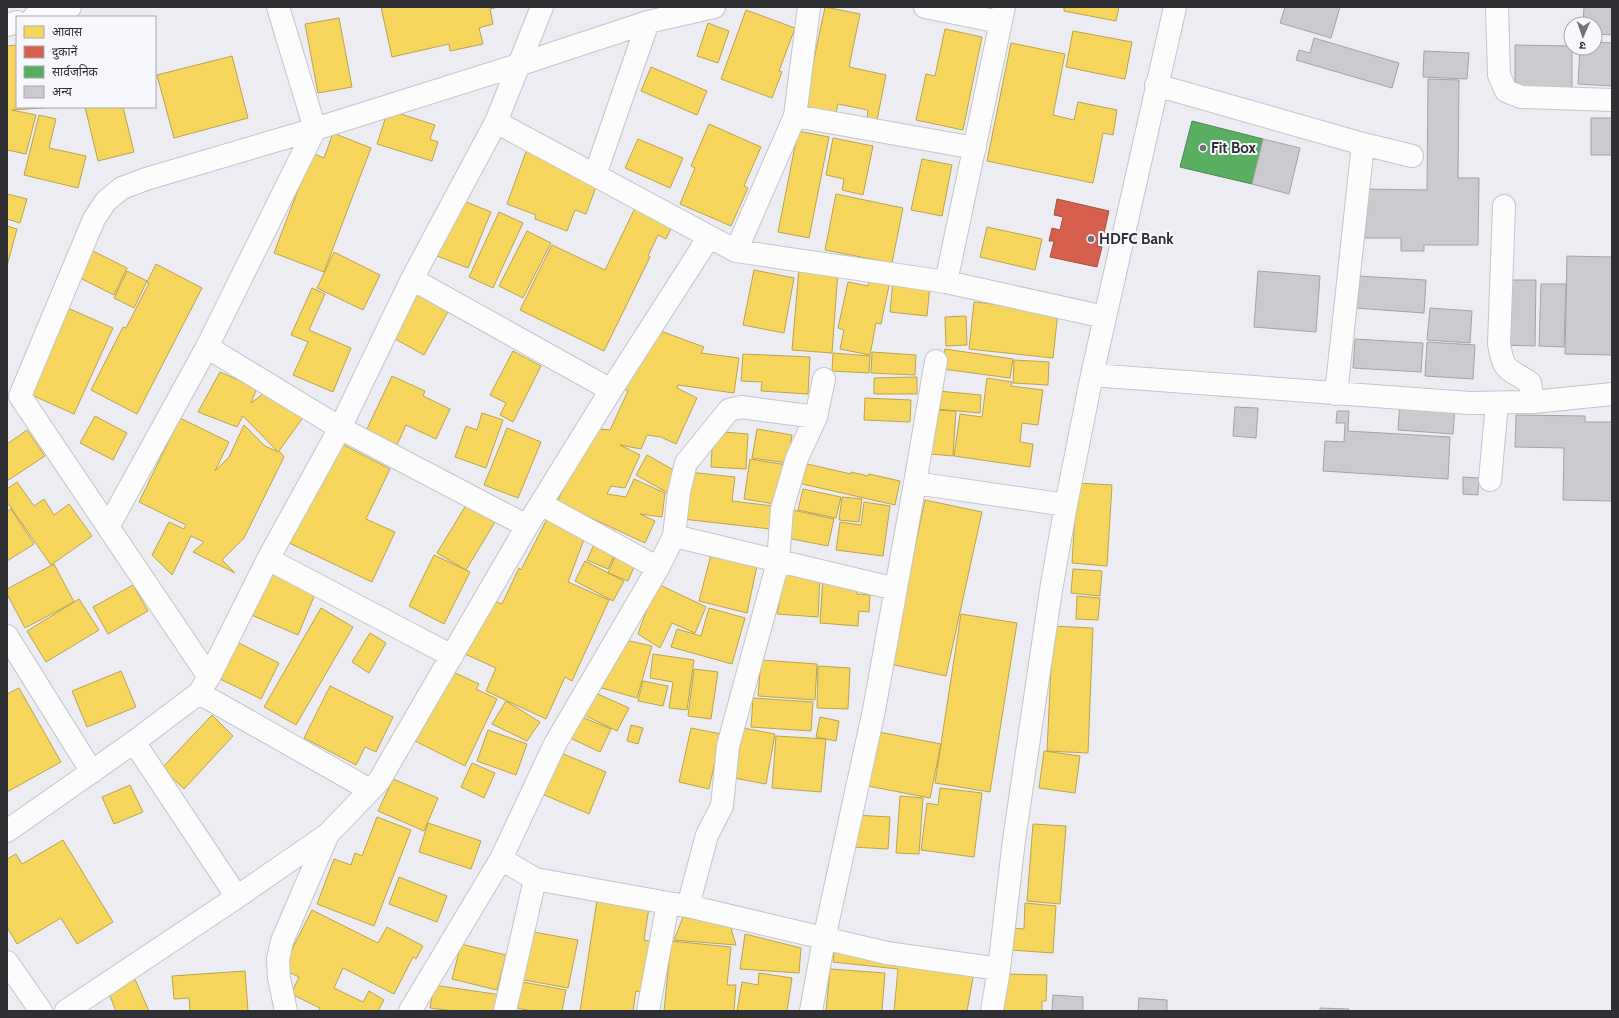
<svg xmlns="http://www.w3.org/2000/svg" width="1619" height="1018" font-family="Cabin,'Noto Sans Devanagari',sans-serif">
<rect width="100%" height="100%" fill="#ececf2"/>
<!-- homes -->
<path fill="#f6d55c" stroke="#baa450" d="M 381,7 L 498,7 L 490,9 L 493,24 L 479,28 L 483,44 L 450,51 L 449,44 L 392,57 Z
M 825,7 L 860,14 L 849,67 L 886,75 L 877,120 L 867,118 L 868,110 L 838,104 L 836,113 L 804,107 Z
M 1064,7 L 1119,7 L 1116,21 L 1064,11 Z
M 746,10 L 795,28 L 779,71 L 782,72 L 772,98 L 721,79 Z
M 339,18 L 352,87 L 318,93 L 305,24 Z
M 708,23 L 729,31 L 718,63 L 697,56 Z
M 945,29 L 982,37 L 963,130 L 916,120 L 926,74 L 935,76 Z
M 1073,31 L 1132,42 L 1125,79 L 1066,67 Z
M 1011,43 L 1065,54 L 1053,115 L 1074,120 L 1078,102 L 1117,110 L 1113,135 L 1103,133 L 1093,183 L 987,161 Z
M 17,45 L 17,107 L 54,107 L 12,110 L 36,115 L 26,154 L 7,150 L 7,46 Z
M 232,56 L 248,118 L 174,138 L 157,75 Z
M 651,67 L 707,91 L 697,115 L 641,91 Z
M 85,107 L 123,107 L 134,152 L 98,161 Z
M 388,110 L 435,125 L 430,139 L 438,142 L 432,161 L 377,144 Z
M 39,115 L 56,119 L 49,148 L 86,156 L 78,188 L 24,175 Z
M 709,124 L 761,147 L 744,186 L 748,188 L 731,226 L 680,204 L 695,168 L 691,166 Z
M 798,131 L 829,137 L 809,238 L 778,232 Z
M 333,133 L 371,148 L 324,272 L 274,253 L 312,153 L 324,158 Z
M 833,138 L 873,146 L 863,195 L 842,190 L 844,179 L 826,175 Z
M 638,139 L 683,158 L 670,188 L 625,168 Z
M 527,149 L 568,163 L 564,172 L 586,180 L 599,179 L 586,214 L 575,210 L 567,231 L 535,219 L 536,215 L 507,204 Z
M 922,159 L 952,165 L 942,216 L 911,210 Z
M 7,194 L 27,199 L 20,223 L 7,219 Z
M 836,194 L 903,208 L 892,263 L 825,250 Z
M 459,199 L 491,212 L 468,268 L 437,256 Z
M 637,204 L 674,222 L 666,239 L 658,235 L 648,256 L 650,257 L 604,351 L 520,310 L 552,245 L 605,270 Z
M 499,212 L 523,223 L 493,288 L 469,277 Z
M 7,226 L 17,229 L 7,266 Z
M 987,227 L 1042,239 L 1035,270 L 980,257 Z
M 527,231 L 551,243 L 523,298 L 499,286 Z
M 89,249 L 127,268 L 114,295 L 76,276 Z
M 334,252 L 380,275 L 363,310 L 317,288 Z
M 156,264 L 202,288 L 137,414 L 91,390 L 123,327 L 126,328 L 149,283 L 147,282 Z
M 799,268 L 838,271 L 832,353 L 792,350 Z
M 754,270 L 794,278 L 784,333 L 743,325 Z
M 127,271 L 147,281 L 134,308 L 114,298 Z
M 870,277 L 890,281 L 881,324 L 876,323 L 870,355 L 840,349 L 844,330 L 838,328 L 848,282 L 868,286 Z
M 893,281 L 930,285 L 927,316 L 890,312 Z
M 312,288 L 325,294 L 309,330 L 351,348 L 333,392 L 293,375 L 308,342 L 291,335 Z
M 413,288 L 450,308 L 424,355 L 388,335 Z
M 974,302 L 1058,311 L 1053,358 L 969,349 Z
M 63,306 L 113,328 L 74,414 L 25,392 Z
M 966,316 L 967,345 L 946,346 L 945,317 Z
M 655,329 L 704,347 L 701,353 L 739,358 L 734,393 L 678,385 L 677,388 L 697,398 L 676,444 L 661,437 L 647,435 L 641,449 L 620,445 L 640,455 L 625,488 L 611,486 L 607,494 L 626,497 L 634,479 L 665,493 L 662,517 L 640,514 L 655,521 L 645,543 L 557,502 L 592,428 L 610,430 L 628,391 L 622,388 Z
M 945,349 L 1013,359 L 1010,378 L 943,369 Z
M 513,351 L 541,366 L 513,422 L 500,415 L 506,403 L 490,395 Z
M 872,352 L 916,355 L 915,375 L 871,373 Z
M 833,353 L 870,356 L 869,373 L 832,371 Z
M 743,354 L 810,357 L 808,394 L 761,391 L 762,382 L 741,381 Z
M 1014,360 L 1049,362 L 1048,385 L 1013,383 Z
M 220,372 L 257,388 L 251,403 L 263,394 L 304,416 L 279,451 L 284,457 L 244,538 L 222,560 L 235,573 L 193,552 L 204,542 L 191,536 L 172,575 L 152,555 L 169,522 L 184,529 L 186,525 L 139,502 L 180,418 L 229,442 L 215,471 L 229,457 L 244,425 L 265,446 L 278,452 L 243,416 L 237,427 L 198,412 Z
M 392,376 L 425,391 L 423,396 L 450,409 L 436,439 L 406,425 L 397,445 L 366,431 Z
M 917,377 L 917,394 L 874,394 L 874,378 Z
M 987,378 L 1012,382 L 1011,386 L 1043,390 L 1038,425 L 1022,423 L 1020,442 L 1033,444 L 1030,467 L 954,456 L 960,414 L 982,417 Z
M 938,391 L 981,395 L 980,413 L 936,409 Z
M 865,398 L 911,400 L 910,422 L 864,420 Z
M 933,410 L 956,411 L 953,456 L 930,454 Z
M 482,413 L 503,420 L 486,468 L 455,457 L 466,426 L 477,430 Z
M 95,416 L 127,433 L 113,460 L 80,443 Z
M 507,428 L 541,442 L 518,498 L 484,485 Z
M 757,429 L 792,435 L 788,463 L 752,458 Z
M 27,430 L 45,456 L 7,481 L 7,444 Z
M 713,431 L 748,434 L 746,469 L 711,467 Z
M 342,444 L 390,469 L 366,519 L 395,532 L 372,582 L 285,541 Z
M 647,455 L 679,473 L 668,493 L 636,475 Z
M 750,459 L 787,465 L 781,505 L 744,499 Z
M 803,463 L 851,474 L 851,472 L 868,476 L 869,474 L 900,481 L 895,505 L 798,483 Z
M 688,472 L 735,477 L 732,501 L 773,506 L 770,529 L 683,519 Z
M 17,482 L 34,506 L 44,499 L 54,515 L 69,504 L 92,536 L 51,565 L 7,502 L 7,489 Z
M 1077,483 L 1112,485 L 1107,566 L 1072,563 Z
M 803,489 L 841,497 L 836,518 L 798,510 Z
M 842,497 L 862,499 L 859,522 L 839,520 Z
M 925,500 L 982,512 L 946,676 L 890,664 Z
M 864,502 L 890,506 L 883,556 L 836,550 L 840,522 L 861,525 Z
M 466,505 L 495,522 L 466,570 L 437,553 Z
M 11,509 L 34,544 L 7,561 L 7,512 Z
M 788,509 L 834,519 L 828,546 L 782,537 Z
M 549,515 L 586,534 L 568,582 L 609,600 L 572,681 L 565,677 L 546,719 L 486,691 L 496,668 L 465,654 L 490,599 L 502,604 L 519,568 L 521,570 Z
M 597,538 L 618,548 L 608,569 L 587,560 Z
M 712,551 L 758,561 L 747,613 L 699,601 Z
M 616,554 L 636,562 L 628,581 L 608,573 Z
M 434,555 L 470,572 L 444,624 L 409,606 Z
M 585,561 L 624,581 L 613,601 L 575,581 Z
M 54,564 L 74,602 L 25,628 L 7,594 L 7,589 Z
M 269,566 L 318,587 L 298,635 L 249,614 Z
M 786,566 L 820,575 L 818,617 L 777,614 Z
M 1073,569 L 1102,571 L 1100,596 L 1071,593 Z
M 823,577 L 857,584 L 857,594 L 870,595 L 869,612 L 859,611 L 858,626 L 820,623 Z
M 656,583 L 706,607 L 695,633 L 672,623 L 660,648 L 638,634 Z
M 133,585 L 148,611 L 108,634 L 93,607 Z
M 1077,596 L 1100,598 L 1098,620 L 1076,619 Z
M 79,599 L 99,630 L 46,662 L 27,631 Z
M 321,608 L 353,627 L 296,725 L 264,707 Z
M 709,608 L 745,618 L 732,664 L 671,647 L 677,629 L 701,636 Z
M 961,614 L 1017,623 L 990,792 L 935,783 Z
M 1053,626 L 1093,628 L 1088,753 L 1047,751 Z
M 370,633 L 386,643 L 369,673 L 352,662 Z
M 621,639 L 652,646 L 637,698 L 595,686 Z
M 235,641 L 279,663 L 261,699 L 216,677 Z
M 653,654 L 694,660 L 687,710 L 669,708 L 673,682 L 650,678 Z
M 761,660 L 817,664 L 815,700 L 758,696 Z
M 818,666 L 850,668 L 848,709 L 817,708 Z
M 694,669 L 718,672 L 711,719 L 688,716 Z
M 449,670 L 479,684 L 476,689 L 497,699 L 465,766 L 415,741 Z
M 121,671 L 136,707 L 87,727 L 72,691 Z
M 643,681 L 668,686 L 663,706 L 638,701 Z
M 330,686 L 393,717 L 376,752 L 365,747 L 356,765 L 304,738 Z
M 19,688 L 61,762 L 7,792 L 7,694 Z
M 589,690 L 629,708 L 617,731 L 578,712 Z
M 753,698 L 813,702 L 811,731 L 751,727 Z
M 506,701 L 540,722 L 527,741 L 492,724 Z
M 212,715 L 233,736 L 184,789 L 162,768 Z
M 577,715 L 611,729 L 600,752 L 568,737 Z
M 820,717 L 839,721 L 836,741 L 816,737 Z
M 631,725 L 643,728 L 638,744 L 627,741 Z
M 691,728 L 721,734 L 709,789 L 679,782 Z
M 743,728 L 775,734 L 766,784 L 734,778 Z
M 488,730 L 527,744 L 516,775 L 477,761 Z
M 879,732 L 941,744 L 930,798 L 868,786 Z
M 776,736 L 826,739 L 821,792 L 772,788 Z
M 1044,751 L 1080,756 L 1075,793 L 1039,788 Z
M 559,752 L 606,772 L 589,814 L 542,794 Z
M 472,763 L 495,773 L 484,798 L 461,787 Z
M 393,779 L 438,798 L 424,831 L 378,811 Z
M 130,785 L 143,812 L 114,824 L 102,797 Z
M 940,788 L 982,793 L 974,857 L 921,850 L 927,803 L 938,805 Z
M 900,796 L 923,798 L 919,854 L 896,853 Z
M 854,815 L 890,817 L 888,849 L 852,847 Z
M 377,817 L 411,830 L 374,926 L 317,904 L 334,859 L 351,865 L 355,853 L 362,856 Z
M 428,823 L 481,841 L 471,869 L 419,852 Z
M 1033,824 L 1066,826 L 1060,904 L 1027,901 Z
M 63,840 L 113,922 L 77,944 L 61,918 L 17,944 L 7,927 L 7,859 L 16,854 L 22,864 Z
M 399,877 L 447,896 L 437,922 L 389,904 Z
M 597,900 L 649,907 L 644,940 L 652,942 L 644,993 L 636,991 L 633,1011 L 580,1011 Z
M 1025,903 L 1056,906 L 1053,953 L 1010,950 L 1011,928 L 1024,929 Z
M 312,910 L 378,943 L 387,927 L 423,946 L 416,959 L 413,957 L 394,994 L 343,968 L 334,988 L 363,1002 L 369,991 L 384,1000 L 378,1011 L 318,1011 L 320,1008 L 291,994 L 299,977 L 282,969 Z
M 683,917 L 730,925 L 736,945 L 674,940 Z
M 528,931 L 578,940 L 568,988 L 519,979 Z
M 745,934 L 801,948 L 799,973 L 740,969 Z
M 671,941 L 731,947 L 727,985 L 736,985 L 734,1011 L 664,1011 Z
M 461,944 L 506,955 L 497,990 L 452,979 Z
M 835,945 L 974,972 L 967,1011 L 894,1011 L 898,969 L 833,962 Z
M 830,969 L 885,973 L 882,1011 L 826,1011 Z
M 245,971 L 248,1011 L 190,1011 L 189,998 L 174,999 L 172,976 Z
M 759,973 L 792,978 L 787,1011 L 737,1011 L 742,982 L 758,985 Z
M 1005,974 L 1047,975 L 1046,1001 L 1042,1001 L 1042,1011 L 1004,1011 Z
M 134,977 L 149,1011 L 116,1011 L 107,989 Z
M 517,981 L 566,990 L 562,1011 L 532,1011 L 512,1007 Z
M 434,985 L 501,995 L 498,1011 L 454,1011 L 430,1008 Z"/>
<!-- shops -->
<path fill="#d6604d" stroke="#a45246" d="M 1057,199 L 1109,211 L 1104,233 L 1100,232 L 1097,246 L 1102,247 L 1097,267 L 1050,257 L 1054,241 L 1049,241 L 1052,228 L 1060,230 L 1063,217 L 1054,215 Z"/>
<!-- public -->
<path fill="#5aae61" stroke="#4d8854" d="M 1192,121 L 1263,139 L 1252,184 L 1180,167 Z"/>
<!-- building -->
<path fill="#cacacf" stroke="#a3a3a8" d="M 1285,7 L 1340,7 L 1331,38 L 1280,23 Z
M 1584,7 L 1612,7 L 1612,35 L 1595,34 L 1595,24 L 1583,24 Z
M 1314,38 L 1399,63 L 1392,88 L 1296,60 L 1299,50 L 1310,53 Z
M 1595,42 L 1612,43 L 1612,86 L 1578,84 L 1580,48 L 1595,48 Z
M 1515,45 L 1571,46 L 1572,48 L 1572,90 L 1515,90 Z
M 1424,51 L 1469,53 L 1467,79 L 1423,77 Z
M 1428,79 L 1459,80 L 1458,178 L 1479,178 L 1478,245 L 1424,245 L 1424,251 L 1401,251 L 1401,238 L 1362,238 L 1362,189 L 1427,190 Z
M 1591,118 L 1612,118 L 1612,155 L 1591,155 Z
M 1263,139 L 1300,148 L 1289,194 L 1252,184 Z
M 1567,256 L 1612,257 L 1612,355 L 1565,354 Z
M 1258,271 L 1320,276 L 1316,332 L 1254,327 Z
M 1358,276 L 1426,280 L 1424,313 L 1355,308 Z
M 1503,280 L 1536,280 L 1535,346 L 1503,345 Z
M 1541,284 L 1566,284 L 1564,347 L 1539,346 Z
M 1430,308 L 1472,311 L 1470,343 L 1427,340 Z
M 1355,339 L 1423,343 L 1421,372 L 1353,368 Z
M 1427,342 L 1475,345 L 1473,379 L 1425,376 Z
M 1400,402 L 1455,406 L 1453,434 L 1398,430 Z
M 1235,407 L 1258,408 L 1256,438 L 1233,436 Z
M 1337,411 L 1349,411 L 1348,431 L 1450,437 L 1448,479 L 1323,471 L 1325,441 L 1344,442 L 1345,423 L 1336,423 Z
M 1516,415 L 1585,416 L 1585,422 L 1612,422 L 1612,501 L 1563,500 L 1564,448 L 1515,447 Z
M 1463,477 L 1479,478 L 1478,495 L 1463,494 Z
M 1053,995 L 1083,997 L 1083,1011 L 1052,1011 Z
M 1139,998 L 1167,1000 L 1167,1011 L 1138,1011 Z
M 1320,1008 L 1349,1009 L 1348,1011 L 1320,1011 Z"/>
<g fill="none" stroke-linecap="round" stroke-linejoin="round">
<defs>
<path id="street" d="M 925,7 L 1000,22
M 1497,7 L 1499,75 L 1506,91 L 1521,97 L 1612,100
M 1156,85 L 1363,144
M 795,116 L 975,148
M 496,122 L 736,251 L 946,282 L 1105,317
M 595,175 L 648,22
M 1504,206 L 1499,344 C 1504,374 1508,367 1530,383 L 1533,402
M 736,251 L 795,116 L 809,7
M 412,279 L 611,390
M 946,282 L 1004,7
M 207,347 L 315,129 L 278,7
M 1092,375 L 1469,403 L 1533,402 L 1612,394
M 1336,394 L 1363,144 L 1412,156
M 1490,480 L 1497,403
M 915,483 L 936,361
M 541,504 L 658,568
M 108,527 L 207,347 L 340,428 L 527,526
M 674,536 L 679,492 L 686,463 L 729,410 L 741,407 L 816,417
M 268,559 L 452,656
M 7,636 L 92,772
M 209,677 L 20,396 L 94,219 L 106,201 L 122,188 L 146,179 L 315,129 L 518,65 L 648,22 L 714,7
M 199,693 L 370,790
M 134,742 L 237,897
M 7,831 L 134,742 L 199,693 L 209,677 L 268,559 L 340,428 L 412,279 L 496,122 L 542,7
M 535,879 L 501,859 L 555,744 L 658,568 L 674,536 L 896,589
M 673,904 L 688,906 L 887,953 L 999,969
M 688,906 L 707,835 L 722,806 L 728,746 L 778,562 L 782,509 L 797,458 L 816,417 L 824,379
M 7,962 L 41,1011
M 66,1011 L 237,897 L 328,834 L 379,781 L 527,526 L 611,390 L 709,237
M 286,1011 L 279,978 L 278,959 L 282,941 L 328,834
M 410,1011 L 501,859
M 505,1011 L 535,879 L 668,903 L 648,1011
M 811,1011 L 824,939 L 874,710 L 915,483 L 1066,505
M 992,1011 L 999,969 L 1014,840 L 1051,590 L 1066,505 L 1092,375 L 1175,7"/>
<path id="secondary" d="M 34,17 L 70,7
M 7,25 L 17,22"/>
</defs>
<!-- street casing -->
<use href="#street" stroke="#c5c5ca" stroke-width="24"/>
<!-- secondary casing -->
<use href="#secondary" stroke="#c5c5ca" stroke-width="24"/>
<!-- street -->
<use href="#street" stroke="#fcfcfd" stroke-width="22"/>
<!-- secondary -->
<use href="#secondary" stroke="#fcfcfd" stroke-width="22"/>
</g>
<!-- markers -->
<g fill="#717276" stroke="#f7f7fe" stroke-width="1.5">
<circle cx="1203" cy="148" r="4"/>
<circle cx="1091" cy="239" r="4"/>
</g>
<g text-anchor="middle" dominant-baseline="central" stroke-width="4" stroke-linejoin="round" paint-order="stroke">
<!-- poi labels -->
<g font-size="15" font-weight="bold" fill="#2f3034" stroke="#f7f7fe" text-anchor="start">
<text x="1211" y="148">Fit Box</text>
<text x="1099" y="239">HDFC Bank</text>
</g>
</g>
<!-- border -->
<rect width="1619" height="1018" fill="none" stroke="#2f3034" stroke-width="16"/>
<!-- legend -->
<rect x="16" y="16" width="140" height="92" fill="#f7f7fe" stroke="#a7a7ad"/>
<rect x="24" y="26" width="20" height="12" fill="#f6d55c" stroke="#a7a7ad"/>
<text x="52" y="36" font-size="12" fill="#2f3034">आवास</text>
<rect x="24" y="46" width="20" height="12" fill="#d6604d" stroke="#a7a7ad"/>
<text x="52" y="56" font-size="12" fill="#2f3034">दुकानें</text>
<rect x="24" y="66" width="20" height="12" fill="#5aae61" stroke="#a7a7ad"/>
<text x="52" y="76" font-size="12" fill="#2f3034">सार्वजनिक</text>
<rect x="24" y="86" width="20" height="12" fill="#cacacf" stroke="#a7a7ad"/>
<text x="52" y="96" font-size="12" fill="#2f3034">अन्य</text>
<!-- north arrow -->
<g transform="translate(1583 36) rotate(182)"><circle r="19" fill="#f7f7fe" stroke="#a7a7ad"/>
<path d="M0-3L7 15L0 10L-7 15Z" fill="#717276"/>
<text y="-6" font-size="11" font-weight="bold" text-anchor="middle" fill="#2f3034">उ</text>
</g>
</svg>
